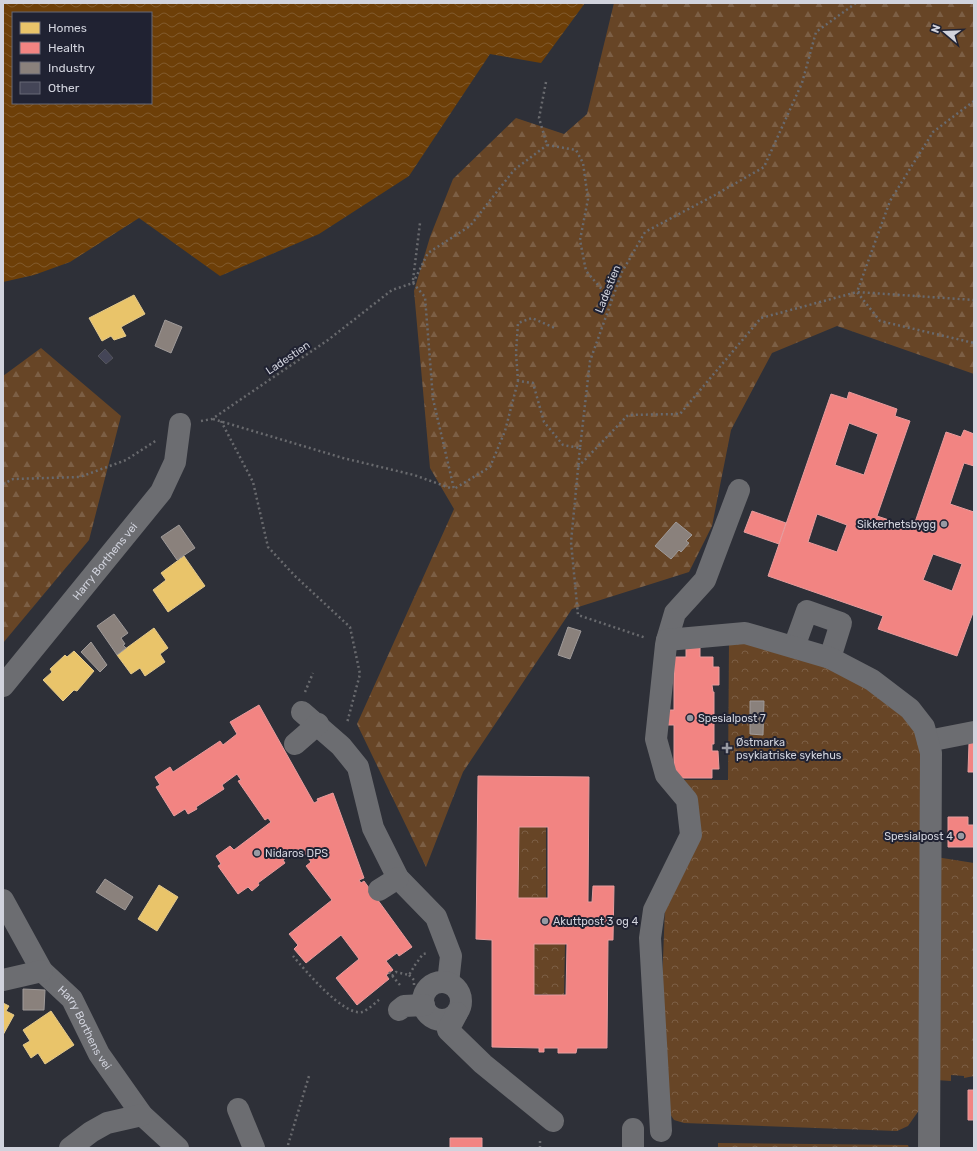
<svg xmlns="http://www.w3.org/2000/svg" width="977" height="1151" font-family="Rubik,sans-serif">
<defs>
<pattern id="forest-firs" width="22" height="20" patternUnits="userSpaceOnUse"><rect width="22" height="20" fill="#674526"/><path d="M5 1l3.5 6h-7zM16 11l3.5 6h-7z" fill="#7c5f45"/></pattern>
<pattern id="park-crowns" width="20" height="18" patternUnits="userSpaceOnUse"><rect width="20" height="18" fill="#674526"/><path d="M2 6a3 3 0 1 1 6 0M12 15a3 3 0 1 1 6 0" fill="none" stroke="#7c5f45"/></pattern>
<pattern id="water-waves" width="16" height="10" patternUnits="userSpaceOnUse"><rect width="16" height="10" fill="#6d3f08"/><path d="M0 5q4-4 8 0t8 0" fill="none" stroke="#815a2c"/></pattern>
</defs>
<rect width="100%" height="100%" fill="#2e3038"/>
<!-- forest -->
<path fill="url(#forest-firs)" d="M 614,3 L 974,3 L 974,374 L 837,326 L 772,353 L 731,430 L 712,526 L 689,572 L 572,609 L 463,772 L 426,867 L 357,724 L 454,509 L 430,468 L 414,291 L 430,237 L 453,179 L 516,118 L 564,134 L 587,114 Z
M 41,348 L 121,416 L 89,540 L 3,643 L 3,376 Z"/>
<!-- park -->
<path fill="url(#park-crowns)" d="M 733,640 L 836,669 L 908,716 L 921,739 L 922,1106 L 908,1126 L 897,1131 L 684,1123 L 674,1120 L 668,1111 L 661,1011 L 665,907 L 700,833 L 678,780 L 728,780 L 729,641 Z
M 517,826 L 546,826 L 546,898 L 516,898 Z
M 936,857 L 974,863 L 974,1076 L 964,1078 L 964,1076 L 951,1075 L 951,1081 L 936,1080 Z
M 533,943 L 565,944 L 564,995 L 532,994 Z
M 718,1143 L 908,1145 L 909,1148 L 718,1148 Z"/>
<!-- water -->
<path fill="url(#water-waves)" fill-rule="evenodd" d="M 3,3 L 585,3 L 541,63 L 490,54 L 409,176 L 319,234 L 220,276 L 139,218 L 70,262 L 34,275 L 3,282 ZM 13,13 L 151,13 L 151,103 L 13,103 Z"/>
<!-- homes -->
<path fill="#e9c46a" stroke="#e2c88c" d="M 134,295 L 145,314 L 121,327 L 126,336 L 114,340 L 111,336 L 102,341 L 89,318 Z
M 184,556 L 205,586 L 168,612 L 153,590 L 166,580 L 161,573 Z
M 154,628 L 168,648 L 160,654 L 165,662 L 145,676 L 140,668 L 131,674 L 117,655 Z
M 74,651 L 94,671 L 77,691 L 74,690 L 63,701 L 43,680 L 52,672 L 50,669 L 65,655 L 67,657 Z
M 159,885 L 178,897 L 157,931 L 138,919 Z
M 3,1003 L 9,1006 L 6,1011 L 14,1015 L 3,1035 Z
M 51,1011 L 74,1045 L 45,1064 L 38,1053 L 31,1058 L 23,1045 L 30,1041 L 23,1030 Z"/>
<!-- health -->
<path fill="#f28482" stroke="#e89c9d" fill-rule="evenodd" d="M 849,392 L 897,409 L 895,416 L 910,421 L 877,516 L 913,528 L 946,432 L 961,437 L 964,430 L 974,434 L 974,466 L 964,463 L 950,504 L 974,512 L 974,610 L 957,656 L 878,629 L 883,616 L 768,576 L 831,394 L 847,399 ZM 849,423 L 878,434 L 864,475 L 835,465 ZM 817,514 L 847,525 L 837,552 L 808,542 ZM 933,554 L 962,564 L 952,591 L 923,580 Z
M 752,511 L 786,523 L 779,544 L 744,532 Z
M 698,647 L 700,648 L 700,657 L 713,657 L 713,667 L 719,667 L 719,685 L 712,685 L 713,692 L 714,692 L 714,744 L 712,744 L 712,751 L 718,751 L 719,769 L 712,769 L 712,778 L 674,778 L 674,725 L 666,725 L 666,710 L 674,710 L 674,657 L 686,657 L 686,648 Z
M 259,705 L 314,803 L 318,801 L 317,799 L 333,793 L 364,878 L 359,880 L 361,883 L 364,881 L 412,947 L 399,956 L 397,953 L 386,961 L 393,970 L 386,975 L 389,979 L 357,1005 L 336,978 L 359,959 L 341,935 L 306,963 L 294,949 L 298,945 L 289,934 L 332,900 L 306,866 L 311,862 L 301,848 L 283,860 L 285,863 L 258,883 L 259,885 L 252,891 L 248,887 L 238,894 L 218,866 L 221,864 L 216,856 L 230,846 L 234,850 L 271,822 L 268,818 L 265,820 L 238,781 L 241,780 L 237,774 L 222,785 L 224,789 L 196,807 L 197,809 L 188,814 L 185,809 L 174,816 L 156,787 L 160,785 L 155,777 L 170,767 L 173,772 L 220,741 L 223,745 L 237,734 L 230,722 Z
M 969,743 L 974,743 L 974,772 L 968,772 Z
M 478,776 L 589,777 L 588,902 L 592,902 L 593,886 L 614,886 L 613,940 L 608,940 L 607,1048 L 577,1048 L 576,1053 L 558,1053 L 558,1048 L 544,1048 L 544,1052 L 539,1052 L 539,1048 L 492,1047 L 492,940 L 476,939 ZM 519,827 L 548,827 L 548,898 L 518,898 ZM 534,944 L 567,944 L 566,995 L 534,995 Z
M 948,817 L 968,817 L 968,825 L 974,825 L 974,847 L 948,847 Z
M 968,1090 L 974,1090 L 974,1120 L 968,1120 Z
M 450,1138 L 482,1138 L 482,1148 L 450,1148 Z"/>
<!-- industry -->
<path fill="#8a817c" stroke="#9f9a99" d="M 165,320 L 182,327 L 171,353 L 155,346 Z
M 676,522 L 692,535 L 686,541 L 689,543 L 681,552 L 679,550 L 671,559 L 655,546 Z
M 179,525 L 195,548 L 177,560 L 161,537 Z
M 114,614 L 128,633 L 121,638 L 125,644 L 123,645 L 126,648 L 117,655 L 97,626 Z
M 568,627 L 581,631 L 570,659 L 558,655 Z
M 91,642 L 107,665 L 100,672 L 81,652 Z
M 750,701 L 764,701 L 763,735 L 750,734 Z
M 105,879 L 133,897 L 125,910 L 96,892 Z
M 23,989 L 45,990 L 44,1010 L 23,1010 Z"/>
<!-- building -->
<path fill="#444557" stroke="#52535b" d="M 105,349 L 113,358 L 106,364 L 98,356 Z"/>
<g fill="none" stroke-linecap="round" stroke-linejoin="round">
<!-- path -->
<path stroke="#696a6e" stroke-width="2.5" stroke-dasharray="2 3" stroke-linecap="butt" d="M 546,82 L 539,118 L 547,145 L 576,150 L 583,163 L 588,199 L 580,240 L 586,271 L 611,300
M 974,101 L 933,132 L 890,201 L 857,292 L 880,321 L 974,343
M 413,280 L 420,223
M 413,283 L 425,297 L 433,399 L 454,489 L 490,467 L 505,431 L 518,381 L 533,383 L 544,422 L 563,445 L 580,448 L 590,361 L 622,272 L 645,232 L 715,195 L 764,167 L 802,83 L 816,32 L 856,3
M 413,283 L 428,253 L 470,226 L 514,170 L 547,145
M 518,381 L 516,353 L 518,323 L 532,318 L 555,328
M 213,419 L 343,458 L 414,475 L 453,489
M 201,421 L 212,419 L 328,340 L 392,290 L 413,283
M 221,421 L 253,482 L 268,547 L 295,576 L 350,627 L 360,674 L 347,723
M 580,448 L 571,542 L 578,615 L 646,638
M 578,467 L 628,415 L 680,414 L 761,318 L 857,292 L 974,300
M 3,484 L 13,479 L 80,477 L 126,460 L 157,440
M 305,692 L 313,673
M 293,956 C 305,970 343,1016 362,1012 C 368,1010 375,1003 380,999
M 389,972 L 400,985
M 409,975 L 414,980 L 414,985
M 392,976 L 396,972 L 409,975 L 415,965 L 423,954 L 428,953
M 288,1145 L 309,1076
M 540,1148 L 540,1139"/>
<!-- minor -->
<g stroke="#6c6d71" stroke-width="22">
<path d="M 667,640 L 675,613 L 705,580 L 739,490"/>
<path d="M 794,647 L 807,611 L 841,623 L 830,658"/>
<path id="s1" d="M 3,686 L 161,492 L 175,462 L 180,424"/>
<path d="M 302,712 L 341,746 L 358,767 L 373,828 L 398,878 L 436,917 L 451,956 L 448,983"/>
<path d="M 928,741 L 974,732"/>
<path d="M 295,744 L 318,724"/>
<path d="M 379,890 L 398,878"/>
<path id="s2" d="M 3,900 L 42,971 L 72,999 L 99,1054 L 142,1115 L 178,1148"/>
<path d="M 3,980 L 42,971"/>
<circle cx="442" cy="1001" r="19"/>
<path d="M 399,1010 L 404,1006 L 424,1005"/>
<path d="M 457,1013 L 448,1030 L 483,1064 L 553,1121"/>
<path d="M 238,1109 L 254,1148"/>
<path d="M 633,1129 L 633,1148"/>
<path d="M 661,1131 L 650,938 L 654,910 L 691,835 L 687,800 L 666,775 L 656,739 L 666,645 L 667,640 L 745,633 L 830,658 L 872,680 L 910,709 L 924,727 L 931,753 L 929,1148"/>
<path d="M 70,1148 L 91,1132 L 107,1123 L 142,1115"/>
</g>
</g>
<!-- markers -->
<g fill="#989aa3" stroke="#202232" stroke-width="1.5">
<circle cx="944" cy="524" r="4"/>
<circle cx="690" cy="718" r="4"/>
<path d="M725 742h4v4h4v4h-4v4h-4v-4h-4v-4h4z"/>
<circle cx="961" cy="836" r="4"/>
<circle cx="257" cy="853" r="4"/>
<circle cx="545" cy="921" r="4"/>
</g>
<g text-anchor="middle" dominant-baseline="central" stroke-width="4" stroke-linejoin="round" paint-order="stroke">
<!-- street labels -->
<g font-size="11" fill="#d1d3dd" stroke="#202232">
<text transform="translate(608 289) rotate(-68)">Ladestien</text>
<text transform="translate(288 358) rotate(-34)">Ladestien</text>
<text stroke="none"><textPath href="#s1" startOffset="161">Harry Borthens vei</textPath></text>
<text stroke="none"><textPath href="#s2" startOffset="153">Harry Borthens vei</textPath></text>
</g>
<!-- poi labels -->
<g font-size="11" fill="#d1d3dd" stroke="#202232" text-anchor="start">
<text x="936" y="524" text-anchor="end">Sikkerhetsbygg</text>
<text x="698" y="718">Spesialpost 7</text>
<text x="736" y="742">Østmarka<tspan x="736" dy="13">psykiatriske sykehus</tspan></text>
<text x="953" y="836" text-anchor="end">Spesialpost 4</text>
<text x="265" y="853">Nidaros DPS</text>
<text x="553" y="921">Akuttpost 3 og 4</text>
</g>
</g>
<!-- border -->
<rect width="977" height="1151" fill="none" stroke="#d1d3dd" stroke-width="8"/>
<!-- legend -->
<rect x="12" y="12" width="140" height="92" fill="#202232" stroke="#676976"/>
<rect x="20" y="22" width="20" height="12" fill="#e9c46a" stroke="#676976"/>
<text x="48" y="32" font-size="12" fill="#d1d3dd">Homes</text>
<rect x="20" y="42" width="20" height="12" fill="#f28482" stroke="#676976"/>
<text x="48" y="52" font-size="12" fill="#d1d3dd">Health</text>
<rect x="20" y="62" width="20" height="12" fill="#8a817c" stroke="#676976"/>
<text x="48" y="72" font-size="12" fill="#d1d3dd">Industry</text>
<rect x="20" y="82" width="20" height="12" fill="#444557" stroke="#676976"/>
<text x="48" y="92" font-size="12" fill="#d1d3dd">Other</text>
<!-- north arrow -->
<g transform="translate(945 32) rotate(289)" stroke="#202232" stroke-width="3" paint-order="stroke">
<path d="M0-3L7 15L0 10L-7 15Z" fill="#d1d3dd"/>
<text y="-6" font-size="11" font-weight="bold" text-anchor="middle" fill="#d1d3dd">N</text>
</g>
</svg>
